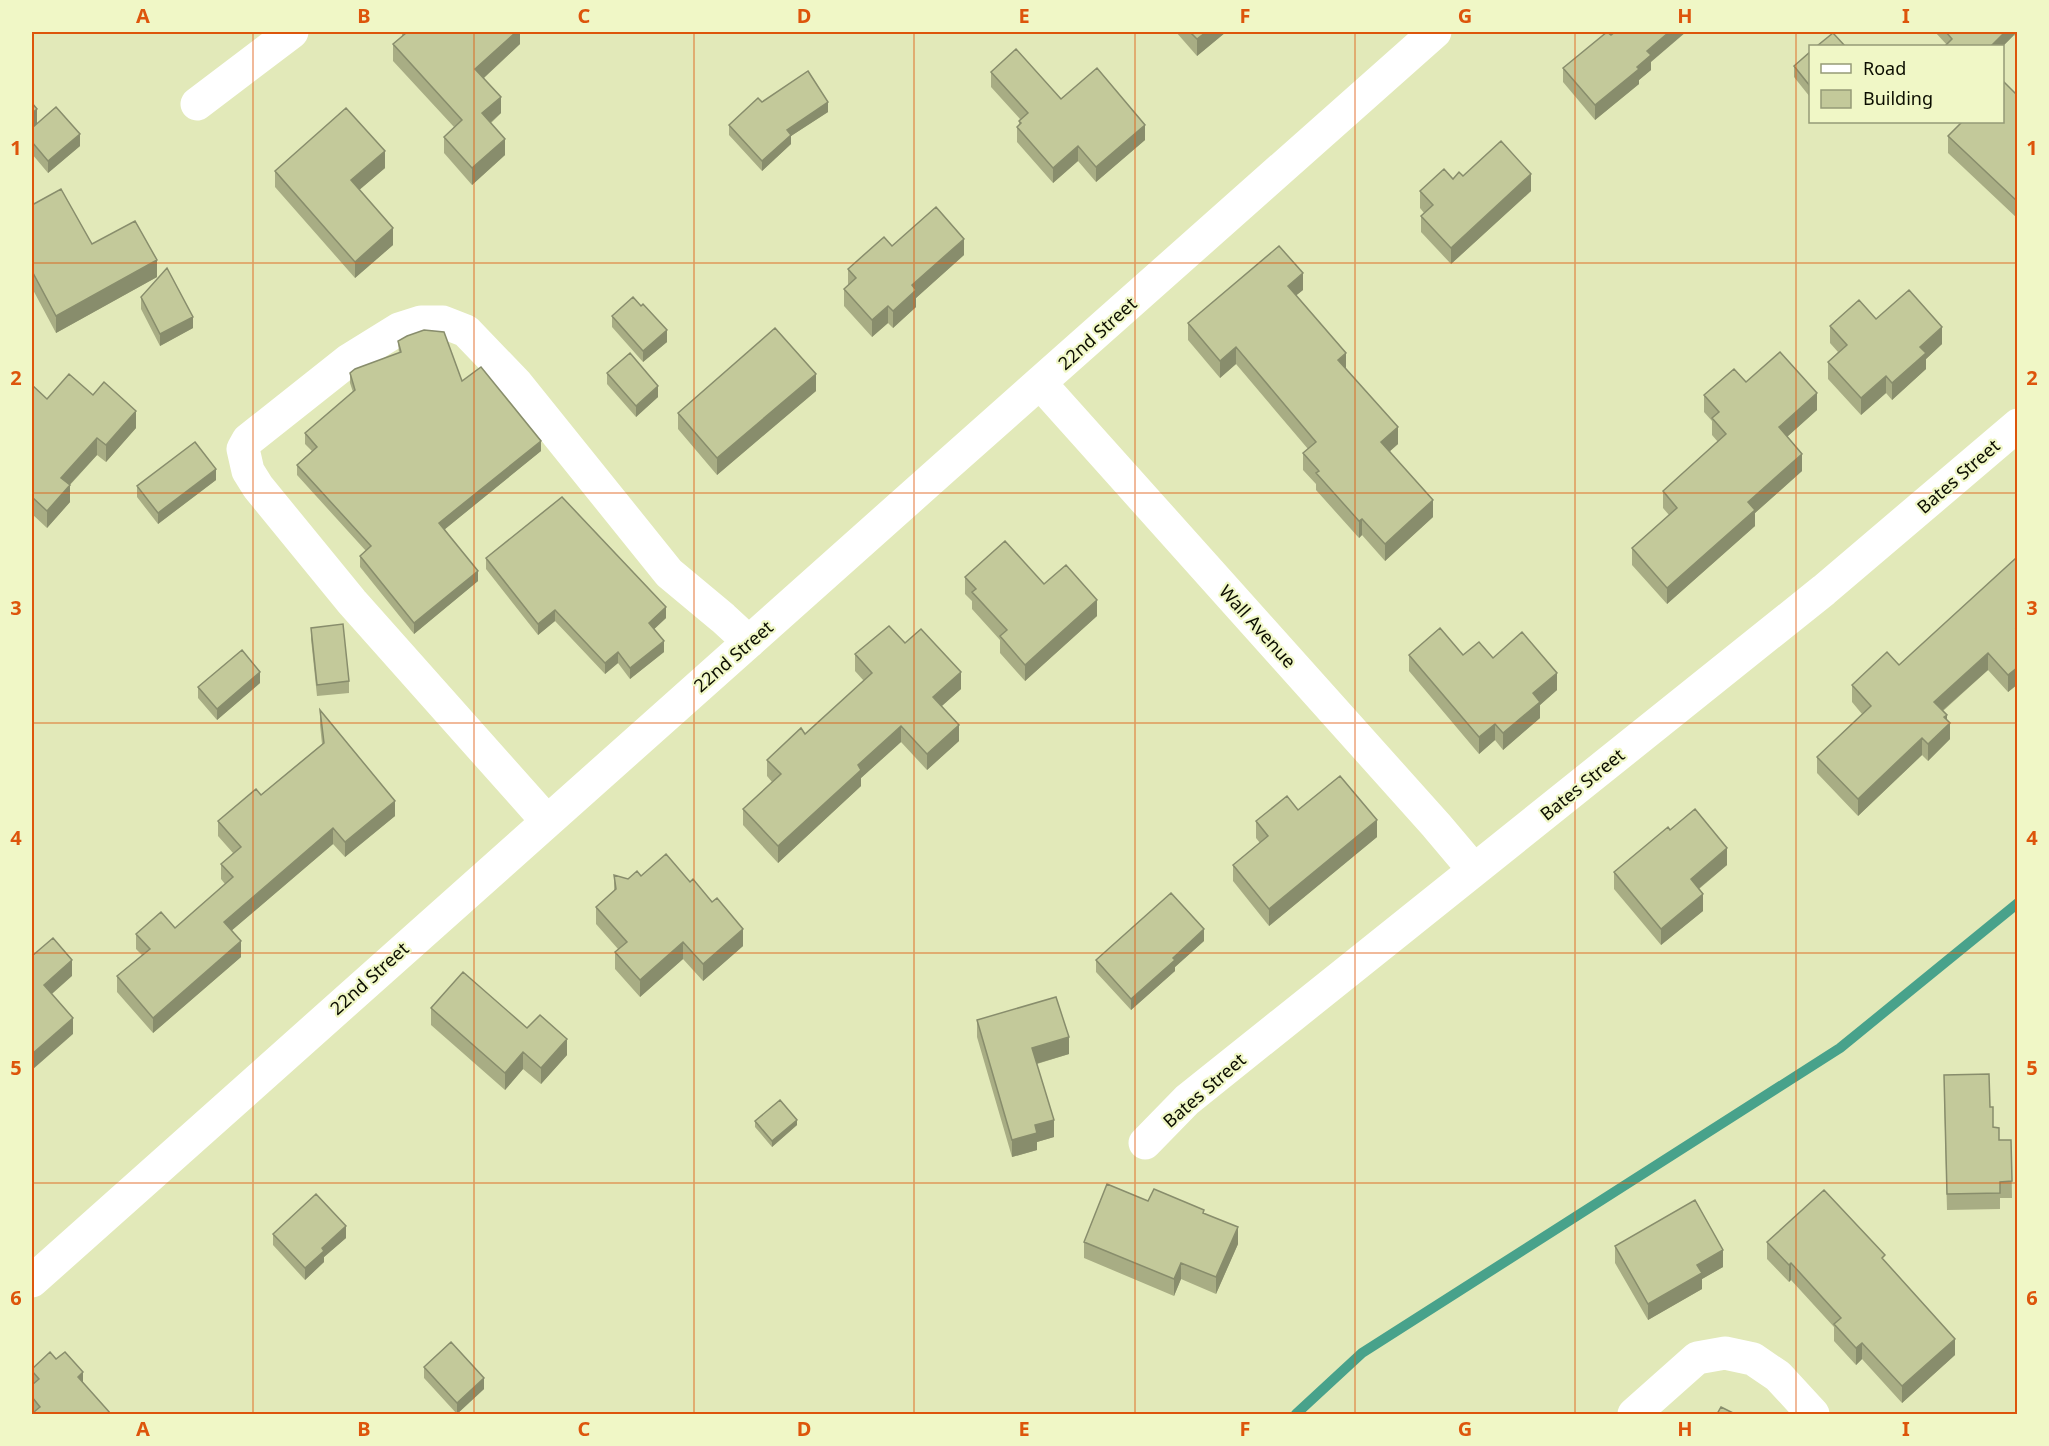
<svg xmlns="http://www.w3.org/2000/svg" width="2049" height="1446" font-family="'Noto Sans',sans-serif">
<rect width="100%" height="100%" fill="#e2e9b9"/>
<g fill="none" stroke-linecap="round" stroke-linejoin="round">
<!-- stream -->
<path stroke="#48a28b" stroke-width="10" d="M 1296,1414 L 1362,1353 L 1840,1048 L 2018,903"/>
<!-- minor -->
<path stroke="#fff" stroke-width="33" d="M 197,104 L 292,32
M 1040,383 L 1436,825 L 1474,870
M 546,820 L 352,602 L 258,487 L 248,471 L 243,449 L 248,440 L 349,360 L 399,329 L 421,322 L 443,322 L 466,331 L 517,384 L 669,573 L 723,618 L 749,642
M 1145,1143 L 1187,1100 L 1824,590 L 2018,425
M 32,1281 C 498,862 967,448 1435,32
M 1634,1414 L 1697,1358 L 1725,1353 L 1753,1359 L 1778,1376 L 1813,1414"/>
</g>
<!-- wall -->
<path fill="#a8ad84" d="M 402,32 L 520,32 L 520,44 L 484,78 L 501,113 L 491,123 L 505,155 L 472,185 L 444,153 L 444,137 L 454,127 L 393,61 L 393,44 L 402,36 Z
M 1176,32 L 1226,32 L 1197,56 Z
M 1935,32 L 2018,32 L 2018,38 L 2014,35 L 2002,47 L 1947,45 Z
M 1611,35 L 1651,62 L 1651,70 L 1639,80 L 1639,84 L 1595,120 L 1563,82 L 1563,68 Z
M 1810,52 L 1810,97 L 1794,77 L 1794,66 Z
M 991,72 L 1061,99 L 1145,140 L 1096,182 L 1078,161 L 1053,183 L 1017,142 L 1017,127 L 1019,125 L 1019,121 L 1020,119 L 991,87 Z
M 2018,96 L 2018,219 L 1948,153 L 1948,136 Z
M 762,102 L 828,112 L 791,136 L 791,144 L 762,171 L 729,135 L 729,125 Z
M 32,103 L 37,123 L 80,146 L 48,173 L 32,154 Z
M 385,168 L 359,190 L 393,245 L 355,278 L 275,187 L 275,171 Z
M 1463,176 L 1531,191 L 1451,264 L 1421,232 L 1421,216 L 1424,213 L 1420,208 L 1420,191 L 1453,179 Z
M 32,205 L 92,244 L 157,277 L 56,333 L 32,288 Z
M 892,246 L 964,255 L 916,298 L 916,307 L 893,328 L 888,323 L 872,337 L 844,306 L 844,289 L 848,285 L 848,269 Z
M 1303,290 L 1296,295 L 1346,369 L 1398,444 L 1390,451 L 1433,517 L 1385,561 L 1362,535 L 1359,538 L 1316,490 L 1316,484 L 1303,470 L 1303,453 L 1308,449 L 1236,364 L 1220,378 L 1188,340 L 1188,323 Z
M 141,297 L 193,328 L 160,346 L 141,309 Z
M 641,306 L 667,342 L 643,362 L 612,327 L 612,316 Z
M 1876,319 L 1942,344 L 1926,359 L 1926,369 L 1892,400 L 1886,393 L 1861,415 L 1828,379 L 1828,362 L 1838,352 L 1830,343 L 1830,326 Z
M 398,341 L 462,381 L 541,451 L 445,529 L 478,581 L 414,634 L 360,567 L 360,556 L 366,551 L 297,475 L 297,465 L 312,451 L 305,444 L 305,433 L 353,392 L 350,383 L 350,373 L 399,353 Z
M 607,373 L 658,397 L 636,417 L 607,384 Z
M 1746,382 L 1817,410 L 1787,437 L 1802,471 L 1755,513 L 1755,526 L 1667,604 L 1632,565 L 1632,548 L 1669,515 L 1663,508 L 1663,491 L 1718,442 L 1712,435 L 1712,421 L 1704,412 L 1704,395 Z
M 32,385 L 47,399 L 93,395 L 136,428 L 106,462 L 97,455 L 70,485 L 70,502 L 47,528 L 32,514 Z
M 816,391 L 717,475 L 678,429 L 678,413 Z
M 216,480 L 158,524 L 137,497 L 137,486 Z
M 486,558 L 666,618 L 654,629 L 664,652 L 630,679 L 618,663 L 605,674 L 555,621 L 538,635 L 486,569 Z
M 2018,560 L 2018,684 L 2008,692 L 1988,670 L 1943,711 L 1947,719 L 1950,739 L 1928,761 L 1922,755 L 1858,816 L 1817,773 L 1817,757 L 1862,714 L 1852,702 L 1852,685 L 1899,665 Z
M 965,577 L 1044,584 L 1097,616 L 1025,681 L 1000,653 L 1000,640 L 972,609 L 972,601 L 965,594 Z
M 311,628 L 349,681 L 349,693 L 317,696 L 311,639 Z
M 905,643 L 961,689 L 941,706 L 959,741 L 927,770 L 901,742 L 861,778 L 861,786 L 778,863 L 743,825 L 743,809 L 772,782 L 767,776 L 767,760 L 805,734 L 864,681 L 855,671 L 855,654 Z
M 1409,655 L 1463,655 L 1493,658 L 1557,690 L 1540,705 L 1540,718 L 1503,750 L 1495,740 L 1479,754 L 1409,671 Z
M 260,683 L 217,720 L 198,698 L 198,687 Z
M 320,710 L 395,816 L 345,857 L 333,844 L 231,931 L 241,957 L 153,1033 L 117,992 L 117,976 L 142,955 L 136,949 L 136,934 L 175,928 L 225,884 L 221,879 L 221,864 L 233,853 L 218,836 L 218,821 L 261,795 L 322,744 L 320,725 Z
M 1298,810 L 1377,837 L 1269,926 L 1233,881 L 1233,865 L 1260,843 L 1256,838 L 1256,821 Z
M 1670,830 L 1727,865 L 1699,889 L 1703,911 L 1661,945 L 1614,889 L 1614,872 Z
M 614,875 L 628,879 L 641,876 L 743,946 L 703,981 L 683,959 L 640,997 L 615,969 L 615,952 L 618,949 L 596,924 L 596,907 L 614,891 Z
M 1204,941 L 1175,967 L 1175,971 L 1131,1010 L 1096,972 L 1096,960 Z
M 431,1008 L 527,1028 L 567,1055 L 541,1084 L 523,1069 L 505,1090 L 431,1025 Z
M 977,1020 L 1069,1054 L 1037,1064 L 1054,1137 L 1037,1142 L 1037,1150 L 1012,1157 L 977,1037 Z
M 1944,1092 L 1990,1107 L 1993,1127 L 1999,1140 L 2011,1140 L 2012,1198 L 2000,1198 L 2000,1209 L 1947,1210 Z
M 755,1121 L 797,1125 L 772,1147 L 755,1127 Z
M 1148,1201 L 1204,1213 L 1238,1244 L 1216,1294 L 1181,1279 L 1174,1296 L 1084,1258 L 1084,1242 Z
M 273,1234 L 346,1238 L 324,1257 L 324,1262 L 305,1280 L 273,1245 Z
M 1767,1242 L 1885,1261 L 1955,1355 L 1902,1403 L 1862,1359 L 1856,1365 L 1834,1341 L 1834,1327 L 1791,1280 L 1789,1282 L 1767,1259 Z
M 1615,1246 L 1723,1267 L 1702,1279 L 1702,1289 L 1648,1320 L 1615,1263 Z
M 56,1359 L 83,1383 L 111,1414 L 33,1414 L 32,1413 L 32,1369 Z
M 424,1367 L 484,1389 L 457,1414 L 424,1378 Z"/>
<!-- shaded-wall -->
<path fill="#888d6c" d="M 516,32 L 520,32 L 520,44 L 475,86 L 475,69 Z
M 1206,32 L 1226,32 L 1197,56 L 1197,39 Z
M 1669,32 L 1686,32 L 1651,62 L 1651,70 L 1639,80 L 1639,84 L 1595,120 L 1595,105 L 1637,67 L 1647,51 Z
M 2005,32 L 2014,32 L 2014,35 L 2002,47 L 1991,46 Z
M 501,97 L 501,113 L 482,130 L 482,113 Z
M 828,102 L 828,112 L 791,136 L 791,144 L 762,171 L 762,161 L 787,130 Z
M 37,109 L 37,125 L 32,130 L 32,113 Z
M 1145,125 L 1145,140 L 1096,182 L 1096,167 Z
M 80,134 L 80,146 L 48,173 L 48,161 Z
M 505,139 L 505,155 L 472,185 L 472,168 Z
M 1078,146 L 1078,161 L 1053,183 L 1053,168 Z
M 385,151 L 385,168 L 351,197 L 351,180 Z
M 1531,174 L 1531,191 L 1451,264 L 1451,248 Z
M 393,228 L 393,245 L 355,278 L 355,262 Z
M 964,239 L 964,255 L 916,298 L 916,307 L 893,328 L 893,311 L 912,285 Z
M 157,260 L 157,277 L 56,333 L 56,316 Z
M 1303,273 L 1303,290 L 1288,302 L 1288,286 Z
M 888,306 L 888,323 L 872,337 L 872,320 Z
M 193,317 L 193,328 L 160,346 L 160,334 Z
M 1942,327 L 1942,344 L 1926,359 L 1926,369 L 1892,400 L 1892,383 L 1920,347 Z
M 667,330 L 667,342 L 643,362 L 643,351 Z
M 1236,347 L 1236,364 L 1220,378 L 1220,361 Z
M 1346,353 L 1346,370 L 1338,360 Z
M 816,374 L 816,391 L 717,475 L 717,458 Z
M 1886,376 L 1886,393 L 1861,415 L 1861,398 Z
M 658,386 L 658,397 L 636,417 L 636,406 Z
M 1817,393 L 1817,410 L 1779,444 L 1779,427 Z
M 136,411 L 136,428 L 106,462 L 106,445 Z
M 1398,427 L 1398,444 L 1381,459 L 1381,442 Z
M 97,438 L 97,455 L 61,494 L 61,478 Z
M 541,441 L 541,451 L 439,534 L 439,523 Z
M 1802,454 L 1802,471 L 1755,513 L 1755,526 L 1667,604 L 1667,588 L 1748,502 Z
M 216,469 L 216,480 L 158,524 L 158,513 Z
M 70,485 L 70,502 L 47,528 L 47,511 Z
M 1433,500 L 1433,517 L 1385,561 L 1385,544 Z
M 1362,519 L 1362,535 L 1359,538 L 1359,521 Z
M 478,571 L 478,581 L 414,634 L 414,623 Z
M 1097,600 L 1097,616 L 1025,681 L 1025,665 Z
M 666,607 L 666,618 L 649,634 L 649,623 Z
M 555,610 L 555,621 L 538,635 L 538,624 Z
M 664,641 L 664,652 L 630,679 L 630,668 Z
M 618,652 L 618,663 L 605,674 L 605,663 Z
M 1988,653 L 1988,670 L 1934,718 L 1934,702 Z
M 2018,667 L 2018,684 L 2008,692 L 2008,675 Z
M 260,672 L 260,683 L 217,720 L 217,709 Z
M 961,672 L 961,689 L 933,714 L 933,697 Z
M 1557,673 L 1557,690 L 1540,705 L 1540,718 L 1503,750 L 1503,733 L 1533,693 Z
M 1947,715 L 1947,726 L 1950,723 L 1950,739 L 1928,761 L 1928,744 L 1944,717 Z
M 1495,724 L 1495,740 L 1479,754 L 1479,737 Z
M 959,725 L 959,741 L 927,770 L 927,754 Z
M 901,726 L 901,742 L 861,778 L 861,786 L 778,863 L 778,846 L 858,765 Z
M 1922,738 L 1922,755 L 1858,816 L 1858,799 Z
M 395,801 L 395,816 L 345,857 L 345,842 Z
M 1377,820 L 1377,837 L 1269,926 L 1269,909 Z
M 333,828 L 333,844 L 224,937 L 224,922 Z
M 1727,848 L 1727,865 L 1691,895 L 1691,879 Z
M 1703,894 L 1703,911 L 1661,945 L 1661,929 Z
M 743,929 L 743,946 L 703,981 L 703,964 Z
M 1204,929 L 1204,941 L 1175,967 L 1175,971 L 1131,1010 L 1131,999 L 1173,958 Z
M 241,941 L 241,957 L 153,1033 L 153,1018 Z
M 683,942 L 683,959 L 640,997 L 640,980 Z
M 72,960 L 72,976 L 44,1001 L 44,985 Z
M 73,1018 L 73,1034 L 32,1070 L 32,1054 Z
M 1069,1037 L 1069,1054 L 1032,1065 L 1032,1048 Z
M 567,1039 L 567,1055 L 541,1084 L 541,1068 Z
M 523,1052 L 523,1069 L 505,1090 L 505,1073 Z
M 797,1120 L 797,1125 L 772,1147 L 772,1141 Z
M 1054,1120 L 1054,1137 L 1037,1142 L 1037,1150 L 1012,1157 L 1012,1140 L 1035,1125 Z
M 346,1226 L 346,1238 L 324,1257 L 324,1262 L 305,1280 L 305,1268 L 322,1248 Z
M 1238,1227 L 1238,1244 L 1216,1294 L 1216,1277 Z
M 1723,1250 L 1723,1267 L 1702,1279 L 1702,1289 L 1648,1320 L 1648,1304 L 1697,1265 Z
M 1181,1263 L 1181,1279 L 1174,1296 L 1174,1279 Z
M 1791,1263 L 1791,1280 L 1789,1282 L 1789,1265 Z
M 1955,1339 L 1955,1355 L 1902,1403 L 1902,1386 Z
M 1862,1343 L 1862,1359 L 1856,1365 L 1856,1348 Z
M 83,1372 L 83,1388 L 78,1377 Z
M 484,1378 L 484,1389 L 457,1414 L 457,1403 Z"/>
<!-- building -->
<path fill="#c3c99a" stroke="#888d6c" stroke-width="1.5" d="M 405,32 L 516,32 L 475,69 L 501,97 L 482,113 L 505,139 L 472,168 L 444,137 L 462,120 L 393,44 L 406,33 Z
M 1190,32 L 1206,32 L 1197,39 Z
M 1607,32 L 1611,35 L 1615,32 L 1669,32 L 1647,51 L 1651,55 L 1637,67 L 1639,69 L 1595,105 L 1563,68 Z
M 1946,32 L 2005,32 L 1991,46 L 1945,46 L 1952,39 Z
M 1833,33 L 1845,46 L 1817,46 Z
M 1016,49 L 1061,99 L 1097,68 L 1145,125 L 1096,167 L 1078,146 L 1053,168 L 1017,127 L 1021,123 L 1019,121 L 1028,113 L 991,72 Z
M 1810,52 L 1810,86 L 1794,66 Z
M 808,71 L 828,102 L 787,130 L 791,135 L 762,161 L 729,125 L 758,98 L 762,102 Z
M 2003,81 L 2018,96 L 2018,202 L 1948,136 L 1962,122 L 2002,122 Z
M 32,103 L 37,109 L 32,113 Z
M 56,107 L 80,134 L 48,161 L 32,142 L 32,128 Z
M 346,108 L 385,151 L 351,180 L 393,228 L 355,262 L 275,171 Z
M 1501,141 L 1531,174 L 1451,248 L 1421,216 L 1433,205 L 1420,191 L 1444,169 L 1453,179 L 1459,172 L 1463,176 Z
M 61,189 L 92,244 L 135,221 L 157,260 L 56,316 L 32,271 L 32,205 Z
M 936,207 L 964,239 L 912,285 L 916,290 L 893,311 L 888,306 L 872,320 L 844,289 L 856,278 L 848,269 L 884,237 L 892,246 Z
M 1279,246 L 1303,273 L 1288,286 L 1346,353 L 1338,360 L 1398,427 L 1381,442 L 1433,500 L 1385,544 L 1362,519 L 1359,521 L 1316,473 L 1319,471 L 1303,453 L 1316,442 L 1236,347 L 1220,361 L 1188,323 Z
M 167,268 L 193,317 L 160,334 L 141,297 Z
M 1909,290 L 1942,327 L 1920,347 L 1926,353 L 1892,383 L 1886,376 L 1861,398 L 1828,362 L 1847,345 L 1830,326 L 1859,300 L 1876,319 Z
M 633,297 L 641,306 L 643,304 L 667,330 L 643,351 L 612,316 Z
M 775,328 L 816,374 L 717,458 L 678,413 Z
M 424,330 L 444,332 L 462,381 L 481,367 L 541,441 L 439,523 L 478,571 L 414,623 L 360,556 L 371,546 L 297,465 L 317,447 L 305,433 L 355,390 L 350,373 L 355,369 L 401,352 L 398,341 L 407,336 Z
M 1780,352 L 1817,393 L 1779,427 L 1802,454 L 1748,502 L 1755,510 L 1667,588 L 1632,548 L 1677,508 L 1663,491 L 1726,434 L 1712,418 L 1719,412 L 1704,395 L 1734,369 L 1746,382 Z
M 630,353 L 658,386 L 636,406 L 607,373 Z
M 69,374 L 93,395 L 104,382 L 136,411 L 106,445 L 97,438 L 61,478 L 70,485 L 47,511 L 32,497 L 32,385 L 47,399 Z
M 195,442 L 216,469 L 158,513 L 137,486 Z
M 562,497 L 666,607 L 649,623 L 664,641 L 630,668 L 618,652 L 605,663 L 555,610 L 538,624 L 486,558 Z
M 1005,541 L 1044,584 L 1066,565 L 1097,600 L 1025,665 L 1000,636 L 1007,630 L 972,592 L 976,589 L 965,577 Z
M 2016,558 L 2018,560 L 2018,626 L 2016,628 L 2018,629 L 2018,667 L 2008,675 L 1988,653 L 1934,702 L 1947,715 L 1944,717 L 1950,723 L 1928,744 L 1922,738 L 1858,799 L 1817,757 L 1871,706 L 1852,685 L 1887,652 L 1899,665 Z
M 343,624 L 349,681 L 317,685 L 311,628 Z
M 889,626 L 905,643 L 921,629 L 961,672 L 933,697 L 959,725 L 927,754 L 901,726 L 858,765 L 861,770 L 778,846 L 743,809 L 781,774 L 767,760 L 801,728 L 805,734 L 872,673 L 855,654 Z
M 1440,628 L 1463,655 L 1479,642 L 1493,658 L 1522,632 L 1557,673 L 1533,693 L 1540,702 L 1503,733 L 1495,724 L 1479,737 L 1409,655 Z
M 242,650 L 260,672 L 217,709 L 198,687 Z
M 320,710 L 395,801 L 345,842 L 333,828 L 224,922 L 241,941 L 153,1018 L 117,976 L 150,949 L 136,934 L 161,912 L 175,928 L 233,877 L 221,864 L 241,847 L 218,821 L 256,789 L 261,795 L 324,743 Z
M 1340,776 L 1377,820 L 1269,909 L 1233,865 L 1268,836 L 1256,821 L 1287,796 L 1298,810 Z
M 1695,809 L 1727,848 L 1691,879 L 1703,894 L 1661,929 L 1614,872 L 1668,827 L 1670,830 Z
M 666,854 L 690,882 L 693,879 L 712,902 L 717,898 L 743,929 L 703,964 L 683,942 L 640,980 L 615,952 L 627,942 L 596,907 L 616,889 L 614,875 L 628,879 L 637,871 L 641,876 Z
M 1171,893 L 1204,929 L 1173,958 L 1175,960 L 1131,999 L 1096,960 Z
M 53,938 L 72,960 L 44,985 L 73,1018 L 32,1054 L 32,956 Z
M 463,972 L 527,1028 L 540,1015 L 567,1039 L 541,1068 L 523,1052 L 505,1073 L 431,1008 Z
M 1056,997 L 1069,1037 L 1032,1048 L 1054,1120 L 1035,1125 L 1037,1133 L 1012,1140 L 977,1020 Z
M 1989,1074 L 1990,1107 L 1993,1107 L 1993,1127 L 1999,1128 L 1999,1140 L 2011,1140 L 2012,1181 L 2000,1182 L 2000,1193 L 1947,1194 L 1944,1075 Z
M 780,1100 L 797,1120 L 772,1141 L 755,1121 Z
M 1107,1184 L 1148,1201 L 1154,1189 L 1204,1210 L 1203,1213 L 1238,1227 L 1216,1277 L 1181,1263 L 1174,1279 L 1084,1242 Z
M 1824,1190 L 1885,1255 L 1882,1258 L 1955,1339 L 1902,1386 L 1862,1343 L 1856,1348 L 1834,1324 L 1841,1318 L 1791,1263 L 1789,1265 L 1767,1242 Z
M 316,1194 L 346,1226 L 322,1248 L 324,1251 L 305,1268 L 273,1234 Z
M 1695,1200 L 1723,1250 L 1697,1265 L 1702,1273 L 1648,1304 L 1615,1246 Z
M 451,1342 L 484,1378 L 457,1403 L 424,1367 Z
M 50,1352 L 56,1359 L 65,1352 L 83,1372 L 78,1377 L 111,1414 L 36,1414 L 34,1412 L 40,1407 L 32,1397 L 32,1385 L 39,1379 L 32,1371 L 32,1369 Z
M 1721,1407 L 1735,1414 L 1717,1414 Z"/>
<!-- grid -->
<path fill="none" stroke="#dd550b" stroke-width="1.5" stroke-opacity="0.55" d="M 253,32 L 253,1414M 474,32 L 474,1414M 694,32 L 694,1414M 914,32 L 914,1414M 1135,32 L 1135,1414M 1355,32 L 1355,1414M 1575,32 L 1575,1414M 1796,32 L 1796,1414M 32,263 L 2018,263M 32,493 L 2018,493M 32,723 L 2018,723M 32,953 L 2018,953M 32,1183 L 2018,1183"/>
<g text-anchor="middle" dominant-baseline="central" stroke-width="4.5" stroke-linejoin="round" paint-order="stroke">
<!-- street labels -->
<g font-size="18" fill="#0c0e01" stroke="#f0f7c6">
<text transform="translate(1097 333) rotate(-42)">22nd Street</text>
<text transform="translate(1958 476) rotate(-41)">Bates Street</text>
<text transform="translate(1258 626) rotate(48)">Wall Avenue</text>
<text transform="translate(733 656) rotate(-41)">22nd Street</text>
<text transform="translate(1582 784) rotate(-39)">Bates Street</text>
<text transform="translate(369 978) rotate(-42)">22nd Street</text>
<text transform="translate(1204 1090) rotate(-41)">Bates Street</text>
</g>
</g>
<!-- border -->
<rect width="2049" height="1446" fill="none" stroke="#f0f7c6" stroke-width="66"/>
<!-- legend -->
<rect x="1809" y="45" width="195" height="78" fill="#f0f7c6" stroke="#959a77" stroke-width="1.5"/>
<rect x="1821" y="64" width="30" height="9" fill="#ffffff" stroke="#959a77" stroke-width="1.5"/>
<text x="1863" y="75" font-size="18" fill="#0c0e01">Road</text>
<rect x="1821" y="90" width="30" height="18" fill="#c3c99a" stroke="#959a77" stroke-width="1.5"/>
<text x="1863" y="105" font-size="18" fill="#0c0e01">Building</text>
<rect x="33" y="33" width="1983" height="1380" fill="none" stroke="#dd550b" stroke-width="2"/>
<g font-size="20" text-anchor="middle" font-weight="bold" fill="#dd550b">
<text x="143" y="23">A</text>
<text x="364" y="23">B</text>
<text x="584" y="23">C</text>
<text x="804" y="23">D</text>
<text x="1024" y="23">E</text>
<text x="1245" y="23">F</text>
<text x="1465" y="23">G</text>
<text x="1685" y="23">H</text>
<text x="1906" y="23">I</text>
<text x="16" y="155">1</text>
<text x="2032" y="155">1</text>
<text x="16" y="385">2</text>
<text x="2032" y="385">2</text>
<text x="16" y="615">3</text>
<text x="2032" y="615">3</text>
<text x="16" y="845">4</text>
<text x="2032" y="845">4</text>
<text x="16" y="1075">5</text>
<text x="2032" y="1075">5</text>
<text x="16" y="1305">6</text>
<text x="2032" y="1305">6</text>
<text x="143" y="1436">A</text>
<text x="364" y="1436">B</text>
<text x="584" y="1436">C</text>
<text x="804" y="1436">D</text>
<text x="1024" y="1436">E</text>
<text x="1245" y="1436">F</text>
<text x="1465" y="1436">G</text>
<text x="1685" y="1436">H</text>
<text x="1906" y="1436">I</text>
</g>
</svg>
